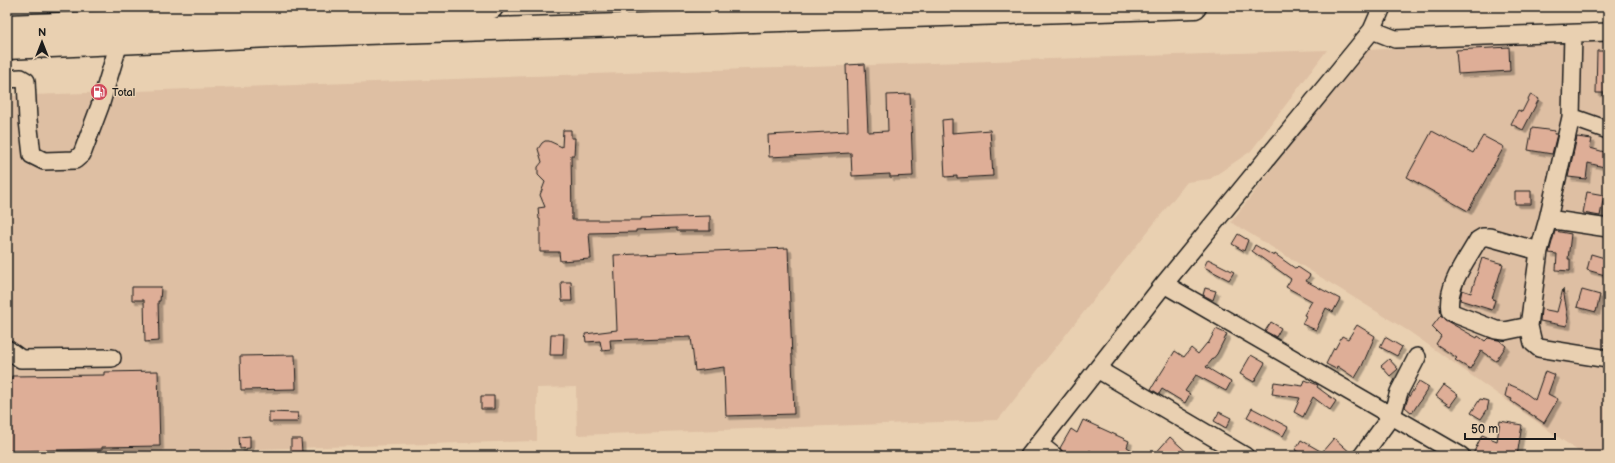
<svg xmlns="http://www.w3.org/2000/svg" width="1615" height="463" font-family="'Balsamiq Sans',sans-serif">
<defs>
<filter id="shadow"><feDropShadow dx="3.5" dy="3.5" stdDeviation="0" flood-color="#0004"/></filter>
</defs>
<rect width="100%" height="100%" fill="#e9d0b1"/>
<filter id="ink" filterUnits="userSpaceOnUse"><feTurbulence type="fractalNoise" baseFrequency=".025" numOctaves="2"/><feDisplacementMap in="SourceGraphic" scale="8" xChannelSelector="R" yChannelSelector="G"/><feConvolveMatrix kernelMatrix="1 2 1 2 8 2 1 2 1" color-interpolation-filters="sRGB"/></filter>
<g filter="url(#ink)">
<!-- built -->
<path fill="#debfa3" d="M 1608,39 L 1608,456 L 1585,456 L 1410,332 L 1231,222 L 1364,50 Z
M 1327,50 L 1251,151 L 1210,179 L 1187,182 L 998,420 L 577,435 L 576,387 L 537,388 L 537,441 L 7,456 L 7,96 L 532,76 Z"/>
<!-- building -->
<path fill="#deae97" stroke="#1c1c1c" filter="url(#shadow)" d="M 1509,47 L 1510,71 L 1458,74 L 1456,50 Z
M 1597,51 L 1608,51 L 1608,93 L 1596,93 Z
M 865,64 L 868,132 L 888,131 L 887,95 L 910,94 L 913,176 L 890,177 L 890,174 L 852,176 L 851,153 L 769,157 L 768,135 L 848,131 L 846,65 Z
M 1531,94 L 1539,99 L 1523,130 L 1511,124 L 1518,110 L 1522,112 Z
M 952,119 L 952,133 L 990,130 L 993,176 L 957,178 L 957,176 L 945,177 L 942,120 Z
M 1532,128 L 1555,131 L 1554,134 L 1557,134 L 1552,154 L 1528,150 Z
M 563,130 L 571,130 L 571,138 L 575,138 L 574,155 L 571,155 L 572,220 L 641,220 L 641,218 L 710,216 L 710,231 L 677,231 L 677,228 L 636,230 L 636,232 L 589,233 L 591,259 L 560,261 L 559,252 L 540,252 L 540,219 L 539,219 L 538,208 L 545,207 L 540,195 L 545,182 L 538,175 L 538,167 L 542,162 L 538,149 L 542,143 L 545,141 L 549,141 L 562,147 Z
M 1432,131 L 1473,153 L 1483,136 L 1504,147 L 1468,211 L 1407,177 Z
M 1577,137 L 1592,139 L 1590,148 L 1608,153 L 1608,168 L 1588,163 L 1586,179 L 1568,177 Z
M 1515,191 L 1531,191 L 1531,204 L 1515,204 Z
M 1587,192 L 1604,195 L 1600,216 L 1583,213 Z
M 1555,231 L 1571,234 L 1568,259 L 1570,259 L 1570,271 L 1556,270 L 1557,254 L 1549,253 Z
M 1238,234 L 1248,240 L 1244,251 L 1232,244 Z
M 1255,245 L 1274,256 L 1275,254 L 1296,269 L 1298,267 L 1310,275 L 1306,281 L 1340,299 L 1333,312 L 1326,308 L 1316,330 L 1302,324 L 1306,316 L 1304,315 L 1312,301 L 1286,287 L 1291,279 L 1252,251 Z
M 788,248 L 794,414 L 726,416 L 724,367 L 695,371 L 691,337 L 610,340 L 611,350 L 602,351 L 600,341 L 586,342 L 585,334 L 617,330 L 614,255 Z
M 1591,254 L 1608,259 L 1605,275 L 1587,270 Z
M 1482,258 L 1503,264 L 1492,299 L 1495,300 L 1492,310 L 1460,300 L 1462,290 L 1471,293 Z
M 1208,259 L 1234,272 L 1229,280 L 1204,267 Z
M 561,282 L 571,282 L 572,301 L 562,301 Z
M 132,287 L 161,287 L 160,301 L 158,301 L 159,341 L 145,342 L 144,300 L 132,300 Z
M 1205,288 L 1216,291 L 1213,300 L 1203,295 Z
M 1563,289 L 1568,318 L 1567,326 L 1540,321 L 1541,309 L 1557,312 Z
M 1582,290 L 1600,295 L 1596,312 L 1577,307 Z
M 1441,315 L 1445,320 L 1477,338 L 1478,336 L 1485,341 L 1488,338 L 1499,340 L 1506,346 L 1496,361 L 1481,351 L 1470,369 L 1455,360 L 1457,358 L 1436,344 L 1441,336 L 1432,327 Z
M 1271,322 L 1281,328 L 1276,337 L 1265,331 Z
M 1357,325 L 1375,336 L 1362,366 L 1355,378 L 1337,366 L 1336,369 L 1326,364 L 1334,348 L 1335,349 L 1342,336 L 1348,339 Z
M 1216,329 L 1227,334 L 1217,354 L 1206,367 L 1231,382 L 1226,391 L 1196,375 L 1185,391 L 1190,394 L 1185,403 L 1162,389 L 1159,394 L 1151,389 L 1175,351 L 1184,357 L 1191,348 L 1198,354 L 1207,343 L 1208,344 Z
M 551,334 L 564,334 L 563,355 L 550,355 Z
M 1385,337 L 1402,347 L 1397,356 L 1380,347 Z
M 295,355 L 296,389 L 241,390 L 240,356 Z
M 1251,355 L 1265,363 L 1254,382 L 1240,374 Z
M 1389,359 L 1398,369 L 1390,376 L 1381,366 Z
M 158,371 L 160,446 L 102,447 L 102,449 L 7,451 L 7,379 L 12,379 L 12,376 L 104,375 L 104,372 Z
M 1545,371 L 1555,375 L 1548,394 L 1558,399 L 1544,423 L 1511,401 L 1512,399 L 1505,396 L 1508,384 L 1520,389 L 1535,400 Z
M 1305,380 L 1318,385 L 1317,387 L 1336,401 L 1330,410 L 1313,397 L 1303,417 L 1294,412 L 1300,398 L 1272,394 L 1274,382 L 1303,386 Z
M 1419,381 L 1429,387 L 1412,413 L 1405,407 L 1408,398 Z
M 1444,385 L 1458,395 L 1450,406 L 1436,396 Z
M 481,396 L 494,396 L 494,409 L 481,409 Z
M 1480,399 L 1489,401 L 1487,410 L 1481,419 L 1471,413 Z
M 1252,408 L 1288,427 L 1283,436 L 1247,417 Z
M 269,412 L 298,413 L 297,422 L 269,422 Z
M 1219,412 L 1231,418 L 1226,428 L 1214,421 Z
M 1083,420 L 1129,441 L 1127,447 L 1141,456 L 1096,456 L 1090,450 L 1086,456 L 1064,456 L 1063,452 L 1060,448 L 1071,429 L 1077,433 Z
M 1500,421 L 1522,425 L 1517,456 L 1472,456 L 1482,435 L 1497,441 Z
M 250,436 L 250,448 L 240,449 L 239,437 Z
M 1170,437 L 1191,456 L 1153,456 Z
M 1334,438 L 1352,454 L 1352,456 L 1306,456 L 1295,450 L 1301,440 L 1322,452 Z
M 291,439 L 301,439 L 302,452 L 291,452 Z"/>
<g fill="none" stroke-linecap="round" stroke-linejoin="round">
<defs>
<path id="minor" d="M 1372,30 L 1395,39 L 1608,32
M 1573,34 L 1571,117 L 1548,219 L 1539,251 L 1529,326 L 1533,343 L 1539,348 L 1608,359
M 7,79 L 21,78 L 26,81 L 28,120 L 32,155 L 44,161 L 75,160 L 82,154 L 100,106 L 119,43
M 1571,117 L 1608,130
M 1548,219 L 1608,228
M 1164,284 L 1461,456
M 1529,326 L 1505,331 L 1496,330 L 1455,314 L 1450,311 C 1446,286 1466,261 1478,240 L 1483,237 L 1489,237 L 1539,251
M 7,349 L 21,359 L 112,358
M 1097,369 L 1245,456
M 1039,444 L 1054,456
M 1029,456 L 1164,284 L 1372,30 L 1382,7
M 1362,456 L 1392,415 L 1399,392 L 1417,357"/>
<path id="highway" d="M 7,26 L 492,7
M 7,48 L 271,36 L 1195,7"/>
</defs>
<!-- minor casing -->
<use href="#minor" stroke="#1c1c1c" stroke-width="20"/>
<!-- highway casing -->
<use href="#highway" stroke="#1c1c1c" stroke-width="25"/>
<!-- minor -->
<use href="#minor" stroke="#e9d0b1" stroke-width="17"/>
<!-- highway -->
<use href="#highway" stroke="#e9d0b1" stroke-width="22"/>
</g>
</g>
<!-- icons -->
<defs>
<symbol id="fuel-disc" viewBox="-11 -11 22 22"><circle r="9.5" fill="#d1495b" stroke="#e9d0b1"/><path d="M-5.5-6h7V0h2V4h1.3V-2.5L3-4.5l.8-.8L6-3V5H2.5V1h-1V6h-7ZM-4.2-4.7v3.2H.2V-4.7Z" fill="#fff"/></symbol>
</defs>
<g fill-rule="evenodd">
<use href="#fuel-disc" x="89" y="82" width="20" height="20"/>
</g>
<g text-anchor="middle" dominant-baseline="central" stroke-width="3" stroke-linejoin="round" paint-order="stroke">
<!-- poi labels -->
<g font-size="11" fill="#1c1c1c" stroke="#e9d0b1" text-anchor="start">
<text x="112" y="92">Total</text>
</g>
</g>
<!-- margin -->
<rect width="1615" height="463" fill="none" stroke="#e9d0b1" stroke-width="24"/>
<rect x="12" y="12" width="1591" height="439" fill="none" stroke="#1c1c1c" stroke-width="1.5" filter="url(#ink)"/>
<!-- north arrow -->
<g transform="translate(42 42)" stroke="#e9d0b1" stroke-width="3" paint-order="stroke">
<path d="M0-3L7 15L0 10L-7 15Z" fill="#1c1c1c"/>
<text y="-6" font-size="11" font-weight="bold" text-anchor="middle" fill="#1c1c1c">N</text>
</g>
<!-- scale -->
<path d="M1465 433v6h90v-6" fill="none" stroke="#1c1c1c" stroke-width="2"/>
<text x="1471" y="433" font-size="12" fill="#1c1c1c" stroke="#e9d0b1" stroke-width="3" paint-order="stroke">50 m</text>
</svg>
